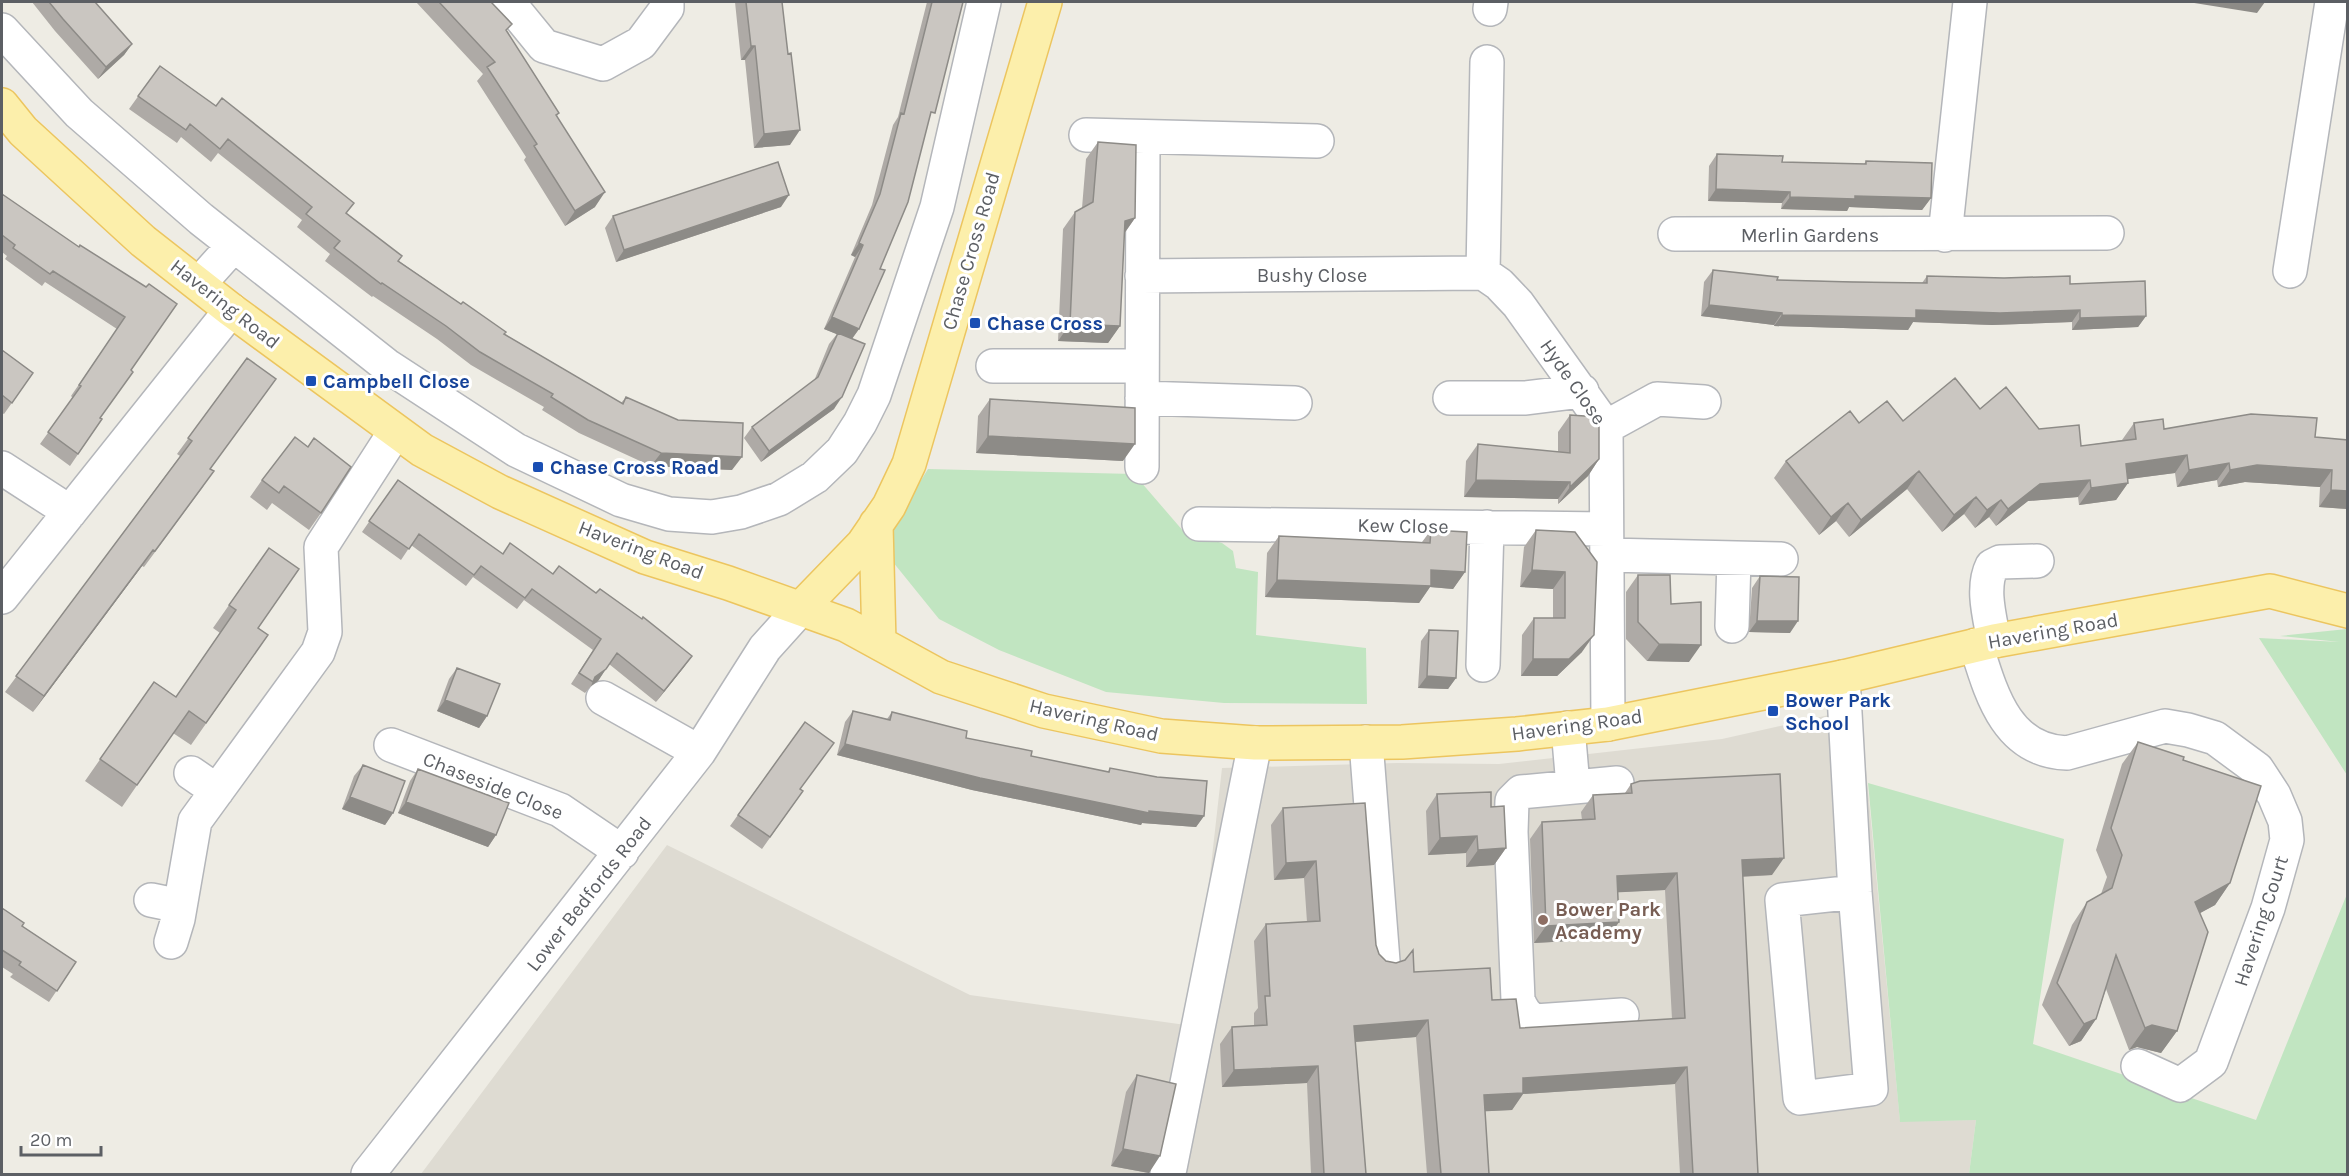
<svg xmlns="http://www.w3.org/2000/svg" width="2349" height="1176" font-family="Karla,sans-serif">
<rect width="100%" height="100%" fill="#eeece4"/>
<!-- education -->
<path fill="#dedbd2" d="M 1860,708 L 1900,1121 L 1976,1120 L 1969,1174 L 421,1174 L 667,845 L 970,995 L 1193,1026 L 1222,768 L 1397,763 L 1499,764 L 1722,739 Z"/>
<!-- green -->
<path fill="#c1e5c1" d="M 928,469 L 1134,474 L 1184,532 L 1222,543 L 1233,551 L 1236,568 L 1258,572 L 1256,635 L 1366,648 L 1367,704 L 1224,703 L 1106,692 L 999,650 L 939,619 L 880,546 Z
M 2347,629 L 2347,775 L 2259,638 L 2340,642 L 2280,636 Z
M 1868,783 L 2064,839 L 2033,1044 L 2256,1120 L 2347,894 L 2347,1174 L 1969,1174 L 1976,1120 L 1900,1122 Z"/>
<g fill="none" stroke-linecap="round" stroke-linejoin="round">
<defs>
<path id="minor" d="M 508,2 L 544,46 L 603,64 L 641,43 L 667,8 L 667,2
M 1490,9 L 1491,2
M 2,30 L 79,113 L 201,219 L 386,365 L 516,450 L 621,500 L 669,514 L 712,517 L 741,512 L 779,499 L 815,477 L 842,451 L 860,423 L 874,395 L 937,207 L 984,2
M 1487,62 L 1483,273 L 1499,284 L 1518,304 L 1606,427 L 1608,724
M 1086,135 L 1317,141
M 1675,234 L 2107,233
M 1945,235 L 1970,2
M 2290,271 L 2332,2
M 1142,276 L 1483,273
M 199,284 L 234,245
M 993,366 L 1142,366
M 1142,398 L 1295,403
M 1450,398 L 1526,398 L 1582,391
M 1606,427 L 1657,399 L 1704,402
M 1142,467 L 1143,137
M 2,468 L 70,512
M 1199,524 L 1606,529
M 1607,555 L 1781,559
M 2,597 L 231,310
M 1732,626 L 1734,559
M 1994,641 C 1990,618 1981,588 1992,566 L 2000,562 L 2037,561
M 1976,645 C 1991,693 2006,751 2067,753 L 2165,726 L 2188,730 L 2215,738 L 2257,769 L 2274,795 L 2285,821 L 2287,840 L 2268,908 L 2211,1062 L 2180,1085 L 2138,1066
M 1483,665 L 1487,527
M 1843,677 L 1855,892 L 1871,1089 L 1800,1098 L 1782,900 L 1855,892
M 603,698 L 699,752
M 1568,728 L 1573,786
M 1366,742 L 1383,961
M 391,745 L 560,810 L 622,852
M 191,773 L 217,791
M 1617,783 L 1521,792 L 1512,801 L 1511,832 L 1518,1000 C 1522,1010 1526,1016 1535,1021 L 1622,1015
M 151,900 L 180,906
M 171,942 L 178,919 L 195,821 L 318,652 L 325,632 L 321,547 L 395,432
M 368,1174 L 699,752 L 765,648 L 801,608
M 1167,1174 L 1170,1168 L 1255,743"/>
<path id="major" d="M 2,105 L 23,131 L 143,241 L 231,310 L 422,450 L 500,492 L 645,557 L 728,583 L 846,625 L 941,677 L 1044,711 L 1161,736 L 1255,743 L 1402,742 L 1517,734 L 1608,724 L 1843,677 L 1994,641 L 2270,591 L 2348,611
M 876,524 L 879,643
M 801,608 L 863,544 L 889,506 L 909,464 L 1045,2"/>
</defs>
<!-- minor casing -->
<use href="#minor" stroke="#b4b6ba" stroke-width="36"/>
<!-- major casing -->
<use href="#major" stroke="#ecc55f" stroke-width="36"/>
<!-- minor -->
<use href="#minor" stroke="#fff" stroke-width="33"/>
<!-- major -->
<use href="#major" stroke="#fcefab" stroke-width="33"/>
</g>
<!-- wall -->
<path fill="#aeaaa6" d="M 32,2 L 95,2 L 132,44 L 124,55 L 98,79 L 55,31 Z
M 416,2 L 491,2 L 507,32 L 559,113 L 557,116 L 595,207 L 565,226 L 524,160 L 526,157 L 477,81 L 483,74 Z
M 735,2 L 782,2 L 790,145 L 754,148 L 745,60 L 741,60 Z
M 927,2 L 963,2 L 929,120 L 880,269 L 859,329 L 852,339 L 834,409 L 761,462 L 744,438 L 752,427 L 814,381 L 829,344 L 837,334 L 824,329 L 855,257 L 851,255 L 872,205 L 893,125 L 898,117 Z
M 160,66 L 347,214 L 399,261 L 504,334 L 621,403 L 626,397 L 732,470 L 651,466 L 579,433 L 542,410 L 544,407 L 471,365 L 437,339 L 373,296 L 372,297 L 325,261 L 330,254 L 297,227 L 302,220 L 218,153 L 211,162 L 181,137 L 177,143 L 129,109 Z
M 1098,142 L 1135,218 L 1124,234 L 1120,326 L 1108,343 L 1058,341 L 1063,229 L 1075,212 L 1082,208 L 1086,159 Z
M 1717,154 L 1782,162 L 1864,164 L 1866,161 L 1931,198 L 1922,210 L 1849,207 L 1847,211 L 1781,209 L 1782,203 L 1708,201 L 1709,166 Z
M 2,194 L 79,247 L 146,287 L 131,370 L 100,418 L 102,419 L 70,466 L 40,444 L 73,398 L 71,396 L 117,329 L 45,282 L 42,286 L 5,259 L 7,256 L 2,252 Z
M 781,207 L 616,262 L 605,228 L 613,216 Z
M 1713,270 L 1777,280 L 1922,283 L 1927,276 L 2070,284 L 2146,316 L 2138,327 L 2072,330 L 2072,322 L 1992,325 L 1913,322 L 1908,330 L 1774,326 L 1774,325 L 1701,316 L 1704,282 Z
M 2,350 L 33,373 L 4,414 L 2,413 Z
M 247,358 L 211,469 L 203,487 L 144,567 L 142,566 L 33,712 L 5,692 L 180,456 L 177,454 Z
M 990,399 L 1123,461 L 976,453 L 978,416 Z
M 1980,409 L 2039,429 L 2081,446 L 2122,440 L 2134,423 L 2164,429 L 2348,440 L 2348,515 L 2346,515 L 2347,509 L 2319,507 L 2320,487 L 2245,482 L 2218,487 L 2217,480 L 2177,487 L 2175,473 L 2128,479 L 2128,483 L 2116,500 L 2079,505 L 2078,497 L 2028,501 L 1996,526 L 1989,517 L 1975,528 L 1964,514 L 1942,532 L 1907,489 L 1849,537 L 1836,521 L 1819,535 L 1774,478 L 1786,461 L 1859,423 L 1903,421 Z
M 1570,415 L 1599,459 L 1588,476 L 1558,504 L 1558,499 L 1464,497 L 1466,461 L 1478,444 L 1558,452 L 1558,432 Z
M 308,447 L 321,513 L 309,530 L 272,503 L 267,510 L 250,497 L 262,480 Z
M 398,480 L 503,554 L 684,667 L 656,702 L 609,664 L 598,681 L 591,686 L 585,693 L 571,684 L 593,650 L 524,600 L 517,609 L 473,577 L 466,586 L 411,545 L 401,560 L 362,532 Z
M 1431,530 L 1465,572 L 1453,589 L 1430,587 L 1419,603 L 1265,597 L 1267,553 L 1279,536 L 1422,542 Z
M 1536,530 L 1575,532 L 1582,652 L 1557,676 L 1521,676 L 1522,635 L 1534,618 L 1553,618 L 1553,589 L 1520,587 L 1524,547 Z
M 269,548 L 258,628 L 268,635 L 191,745 L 173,733 L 122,807 L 85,781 L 154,682 L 176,697 L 220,633 L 213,628 Z
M 1638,575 L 1671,604 L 1689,662 L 1647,661 L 1626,639 L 1626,592 Z
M 1760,576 L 1790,633 L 1749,632 L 1752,588 Z
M 1429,630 L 1456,678 L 1448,689 L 1418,688 L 1421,641 Z
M 457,668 L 487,716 L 479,728 L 437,711 L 449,679 Z
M 853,711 L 887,719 L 892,712 L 966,738 L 1031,756 L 1108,772 L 1110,768 L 1204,816 L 1196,827 L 1142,823 L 1141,825 L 972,790 L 837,755 L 845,722 Z
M 805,722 L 800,790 L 803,791 L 762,849 L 730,826 Z
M 2138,742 L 2183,760 L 2230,883 L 2215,905 L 2200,913 L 2177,1031 L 2161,1053 L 2137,1047 L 2129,1050 L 2106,989 L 2096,1019 L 2081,1041 L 2069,1046 L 2042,1005 L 2072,925 L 2087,902 L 2101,894 L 2107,877 L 2096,850 L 2122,764 Z
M 363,765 L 393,813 L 385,825 L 342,809 L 354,776 Z
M 418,769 L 496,835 L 488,847 L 398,813 L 410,781 Z
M 1631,784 L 1772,875 L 1742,877 L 1758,1174 L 1680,1174 L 1675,1084 L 1523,1094 L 1512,1110 L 1485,1111 L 1489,1174 L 1427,1174 L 1416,1037 L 1355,1042 L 1366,1174 L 1311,1174 L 1307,1083 L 1222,1087 L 1220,1044 L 1232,1027 L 1254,1026 L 1254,1013 L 1258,1008 L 1254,941 L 1266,924 L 1307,922 L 1304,878 L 1274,880 L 1271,825 L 1283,808 L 1376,945 L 1379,954 L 1386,961 L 1414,972 L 1492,1000 L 1520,1028 L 1672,1019 L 1665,890 L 1618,892 L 1619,922 L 1607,939 L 1534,943 L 1530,839 L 1542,822 L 1582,820 L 1581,812 L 1593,795 L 1625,793 Z
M 1437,794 L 1491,807 L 1506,848 L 1494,865 L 1466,867 L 1466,853 L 1428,855 L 1426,811 Z
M 2,908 L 22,926 L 76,962 L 49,1002 L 10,977 L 13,974 L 2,967 Z
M 1137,1075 L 1149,1173 L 1111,1166 L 1126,1092 Z"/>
<!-- shaded-wall -->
<path fill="#8d8b87" d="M 2188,2 L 2265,2 L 2257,13 Z
M 132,44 L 124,55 L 98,79 L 106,67 Z
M 751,46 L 755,46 L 745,60 L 741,60 Z
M 800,130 L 790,145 L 754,148 L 764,134 Z
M 1716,189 L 1790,192 L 1782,203 L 1708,201 Z
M 605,192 L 595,207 L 565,226 L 575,211 Z
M 789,195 L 781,207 L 616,262 L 624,250 Z
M 1855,196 L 1931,198 L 1922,210 L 1849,207 L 1847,211 L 1781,209 L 1790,197 Z
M 1135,218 L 1123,235 L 1125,221 Z
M 859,243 L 863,245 L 855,257 L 851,255 Z
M 1709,305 L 1782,313 L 1774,325 L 1701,316 Z
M 1916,310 L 2080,310 L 2072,322 L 1992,325 L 1913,322 L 1908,330 L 1774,326 L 1782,315 Z
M 2146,316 L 2138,327 L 2072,330 L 2080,318 Z
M 832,317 L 859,329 L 851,340 L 824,329 Z
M 1070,324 L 1120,326 L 1108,343 L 1058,341 Z
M 842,397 L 834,409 L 761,462 L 769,451 Z
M 988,436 L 1135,444 L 1123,461 L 976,453 Z
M 661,453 L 742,457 L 732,470 L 651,466 Z
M 2187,455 L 2175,473 L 2114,481 L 2126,464 Z
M 1599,459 L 1588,476 L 1558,504 L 1570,487 Z
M 2229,463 L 2217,480 L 2177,487 L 2189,470 Z
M 2257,465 L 2332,470 L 2320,487 L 2245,482 L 2218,487 L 2230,470 Z
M 1919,471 L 1907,489 L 1849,537 L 1861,520 Z
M 1476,480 L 1570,482 L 1558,499 L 1464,497 Z
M 2090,480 L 2078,497 L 2028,501 L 1996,526 L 2008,509 L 2040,484 Z
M 2128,483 L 2116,500 L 2079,505 L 2091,488 Z
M 2331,490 L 2348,491 L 2348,508 L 2347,509 L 2319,507 Z
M 1976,497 L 1964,514 L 1942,532 L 1954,515 Z
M 2001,500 L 1989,517 L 1975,528 L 1987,510 Z
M 1848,503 L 1836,521 L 1819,535 L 1831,517 Z
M 153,550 L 142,566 L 33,712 L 44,696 Z
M 1431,570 L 1465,572 L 1453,589 L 1430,587 L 1419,603 L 1265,597 L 1277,580 Z
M 1532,570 L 1565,572 L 1553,589 L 1520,587 Z
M 1757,621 L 1798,621 L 1790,633 L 1749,632 Z
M 1594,635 L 1582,652 L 1557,676 L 1521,676 L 1533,659 Z
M 1659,644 L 1701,645 L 1689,662 L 1647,661 Z
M 692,656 L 684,667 L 656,702 L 664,691 Z
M 606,669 L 598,681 L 591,686 L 595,677 Z
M 1427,676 L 1456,678 L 1448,689 L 1418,688 Z
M 445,700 L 487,716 L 479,728 L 437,711 Z
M 845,744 L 1149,811 L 1204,816 L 1196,827 L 1142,823 L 1141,825 L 972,790 L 837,755 Z
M 350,797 L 393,813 L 385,825 L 342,809 Z
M 406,802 L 496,835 L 488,847 L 398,813 Z
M 1477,836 L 1466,853 L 1428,855 L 1440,838 Z
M 1506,848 L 1494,865 L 1466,867 L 1478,850 Z
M 1784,858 L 1772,875 L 1730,877 L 1742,860 Z
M 1316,861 L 1304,878 L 1274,880 L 1286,863 Z
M 1677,873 L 1665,890 L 1605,893 L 1617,876 Z
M 2230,883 L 2215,905 L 2180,924 L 2195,902 Z
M 1619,922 L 1607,939 L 1534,943 L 1546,926 Z
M 2096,1019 L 2081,1041 L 2069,1046 L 2084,1024 Z
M 1428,1020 L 1416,1037 L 1342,1043 L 1354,1026 Z
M 2152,1025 L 2177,1031 L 2161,1053 L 2137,1047 L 2129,1050 L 2145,1028 Z
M 1318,1066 L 1307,1083 L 1222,1087 L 1234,1070 Z
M 1687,1067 L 1675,1084 L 1523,1094 L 1512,1110 L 1472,1112 L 1484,1095 L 1523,1078 Z
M 1123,1149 L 1160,1156 L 1149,1173 L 1111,1166 Z"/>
<!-- building -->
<path fill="#cac6c1" stroke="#8d8b87" stroke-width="1.5" d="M 49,2 L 95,2 L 132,44 L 106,67 L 63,19 Z
M 439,2 L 491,2 L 512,24 L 506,30 L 559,113 L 556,115 L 605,192 L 575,211 L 534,146 L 537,144 L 487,67 L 495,62 Z
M 746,2 L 782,2 L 788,54 L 791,53 L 800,130 L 764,134 L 755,46 L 751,46 Z
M 932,2 L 963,2 L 935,113 L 931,112 L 908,202 L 880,269 L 885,270 L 859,329 L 832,317 L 863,245 L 859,243 L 880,194 L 901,113 L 904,114 Z
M 160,66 L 216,106 L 222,98 L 354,203 L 346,213 L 402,256 L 398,261 L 461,304 L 463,302 L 506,332 L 504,334 L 623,404 L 626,397 L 678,420 L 743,423 L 742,457 L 661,453 L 588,420 L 551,397 L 553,394 L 480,352 L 446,326 L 382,283 L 381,284 L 334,248 L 340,241 L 306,214 L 312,207 L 228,139 L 220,149 L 190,124 L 186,130 L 138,96 Z
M 1098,142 L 1136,145 L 1135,218 L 1125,221 L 1120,326 L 1070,324 L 1075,212 L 1093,202 Z
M 1717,154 L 1783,156 L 1782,162 L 1866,164 L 1866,161 L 1932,163 L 1931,198 L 1855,196 L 1855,199 L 1790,197 L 1790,192 L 1716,189 Z
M 778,162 L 789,195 L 624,250 L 613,216 Z
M 2,194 L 79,247 L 80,245 L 146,287 L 149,284 L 177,304 L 131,370 L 133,372 L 100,418 L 102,419 L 78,454 L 48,432 L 81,386 L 79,385 L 125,317 L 53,271 L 50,274 L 13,248 L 15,245 L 2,235 Z
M 1713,270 L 1778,277 L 1777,280 L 1852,282 L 1927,283 L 1927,276 L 2004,278 L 2070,276 L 2070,284 L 2145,281 L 2146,316 L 2080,318 L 2080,310 L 2000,313 L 1916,310 L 1916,318 L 1782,315 L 1782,313 L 1709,305 Z
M 838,333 L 865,344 L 842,397 L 769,451 L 752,427 L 818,377 Z
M 2,350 L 33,373 L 12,403 L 2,395 Z
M 247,358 L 276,379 L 210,469 L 214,471 L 155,551 L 153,550 L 44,696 L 16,676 L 192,441 L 188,438 Z
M 1955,378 L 1980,409 L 2006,387 L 2039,429 L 2079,425 L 2081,446 L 2136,439 L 2134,423 L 2163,419 L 2164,429 L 2251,414 L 2317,418 L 2315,437 L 2348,440 L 2348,491 L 2331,490 L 2332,470 L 2257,465 L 2230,470 L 2229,463 L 2189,470 L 2187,455 L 2126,464 L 2128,483 L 2091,488 L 2090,480 L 2040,484 L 2008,509 L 2001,500 L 1987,510 L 1976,497 L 1954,515 L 1919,471 L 1861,520 L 1848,503 L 1831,517 L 1786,461 L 1850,411 L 1859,423 L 1887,401 L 1903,421 Z
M 990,399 L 1135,408 L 1135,444 L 988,436 Z
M 1570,415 L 1599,417 L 1599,459 L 1570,487 L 1570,482 L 1476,480 L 1478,444 L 1570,453 Z
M 295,437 L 308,447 L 314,438 L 351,467 L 321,513 L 284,486 L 279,493 L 262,480 Z
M 398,480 L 503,554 L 510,543 L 553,574 L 559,566 L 596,593 L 600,589 L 642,619 L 643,617 L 692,656 L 664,691 L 617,653 L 606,669 L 595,677 L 593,682 L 579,673 L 601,639 L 532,589 L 525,598 L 481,566 L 474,575 L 419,534 L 409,549 L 369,521 Z
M 1431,530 L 1467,532 L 1465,572 L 1431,570 L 1431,586 L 1277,580 L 1279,536 L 1430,543 Z
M 1536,530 L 1575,532 L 1597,562 L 1594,635 L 1569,659 L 1533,659 L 1534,618 L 1565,618 L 1565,572 L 1532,570 Z
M 269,548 L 299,569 L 258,628 L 268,635 L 206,723 L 189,711 L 137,785 L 100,759 L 154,682 L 176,697 L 236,610 L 229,605 Z
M 1638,575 L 1670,575 L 1671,604 L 1701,602 L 1701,645 L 1659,644 L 1638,622 Z
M 1760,576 L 1799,577 L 1798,621 L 1757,621 Z
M 1429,630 L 1458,631 L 1456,678 L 1427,676 Z
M 457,668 L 500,684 L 487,716 L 445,700 Z
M 853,711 L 890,720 L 892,712 L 967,731 L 966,738 L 1032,751 L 1031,756 L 1109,772 L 1110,768 L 1157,777 L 1207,781 L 1204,816 L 1149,811 L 1149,813 L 980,778 L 845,744 Z
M 805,722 L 834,743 L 800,789 L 803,791 L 770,837 L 738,815 Z
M 2138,742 L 2184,757 L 2183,760 L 2261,786 L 2230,883 L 2195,902 L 2208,932 L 2177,1031 L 2152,1025 L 2145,1028 L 2116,955 L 2096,1019 L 2084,1024 L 2057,983 L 2087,902 L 2112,888 L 2122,855 L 2111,828 Z
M 363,765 L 405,781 L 393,813 L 350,797 Z
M 418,769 L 509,803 L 496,835 L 406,802 Z
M 1780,774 L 1784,858 L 1742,860 L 1758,1174 L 1693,1174 L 1687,1067 L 1523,1078 L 1523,1093 L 1484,1095 L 1489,1174 L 1441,1174 L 1428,1020 L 1354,1026 L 1366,1174 L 1324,1174 L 1318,1066 L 1234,1070 L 1232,1027 L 1267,1025 L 1265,996 L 1270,996 L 1266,924 L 1320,921 L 1316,861 L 1286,863 L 1283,808 L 1365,803 L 1376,945 L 1379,954 L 1386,961 L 1396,963 L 1405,960 L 1413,950 L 1414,972 L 1490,968 L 1492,1000 L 1516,999 L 1520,1028 L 1685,1018 L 1677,873 L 1617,876 L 1619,922 L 1546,926 L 1542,822 L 1595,819 L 1593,795 L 1632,793 L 1631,784 L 1640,781 Z
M 1491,792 L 1491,807 L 1504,806 L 1506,848 L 1478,850 L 1477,836 L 1440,838 L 1437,794 Z
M 2,908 L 24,923 L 22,926 L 76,962 L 57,991 L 19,965 L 21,962 L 2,950 Z
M 1137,1075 L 1176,1084 L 1160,1156 L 1123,1149 Z"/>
<!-- markers -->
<g fill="#1a4fb4" stroke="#fff" stroke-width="2">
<rect x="969" y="317" width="12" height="12" rx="3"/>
<rect x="305" y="375" width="12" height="12" rx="3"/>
<rect x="532" y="461" width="12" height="12" rx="3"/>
<rect x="1767" y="705" width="12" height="12" rx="3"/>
</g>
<circle fill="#8d6e63" stroke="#fff" stroke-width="2" cx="1543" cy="920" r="6"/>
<g text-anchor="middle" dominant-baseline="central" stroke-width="6" stroke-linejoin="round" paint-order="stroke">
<!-- street labels -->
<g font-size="20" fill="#5c5f64" stroke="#fff">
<text x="1810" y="235">Merlin Gardens</text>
<text transform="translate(971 251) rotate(-74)">Chase Cross Road</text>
<text x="1312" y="275">Bushy Close</text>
<text transform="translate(225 304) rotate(38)">Havering Road</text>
<text transform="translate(1573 382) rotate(55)">Hyde Close</text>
<text transform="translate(1403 526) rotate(1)">Kew Close</text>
<text transform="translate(641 550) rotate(21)">Havering Road</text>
<text transform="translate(2053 631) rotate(-10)">Havering Road</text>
<text transform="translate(1094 720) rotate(13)">Havering Road</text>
<text transform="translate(1577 725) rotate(-8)">Havering Road</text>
<text transform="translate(493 786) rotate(22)">Chaseside Close</text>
<text transform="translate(589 894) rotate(-52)">Lower Bedfords Road</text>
<text transform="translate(2261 921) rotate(-72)">Havering Court</text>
</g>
<!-- transit labels -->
<g font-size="20" font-weight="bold" fill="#164399" stroke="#fff" text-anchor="start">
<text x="987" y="323">Chase Cross</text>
<text x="323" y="381">Campbell Close</text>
<text x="550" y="467">Chase Cross Road</text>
<text x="1785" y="700">Bower Park<tspan x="1785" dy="23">School</tspan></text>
</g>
<!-- education labels -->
<g font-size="20" font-weight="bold" fill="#785e54" stroke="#fff" text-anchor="start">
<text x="1555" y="909">Bower Park<tspan x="1555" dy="23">Academy</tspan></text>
</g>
</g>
<!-- border -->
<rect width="2349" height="1176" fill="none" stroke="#5c5f64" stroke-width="6"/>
<!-- scale -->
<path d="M21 1146v9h80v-9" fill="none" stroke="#5c5f64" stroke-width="3"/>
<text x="30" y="1146" font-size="18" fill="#5c5f64" stroke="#ffffff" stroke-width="4.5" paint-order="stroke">20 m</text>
</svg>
